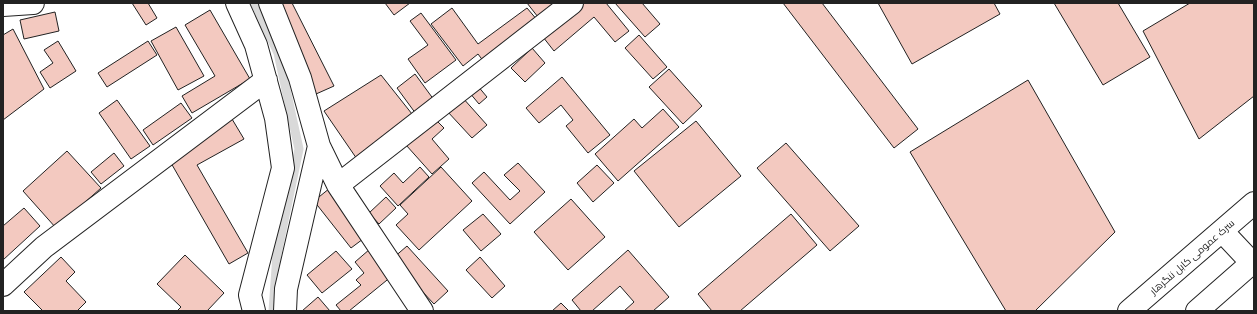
<svg xmlns="http://www.w3.org/2000/svg" width="1257" height="314" font-family="Raleway,Cairo,sans-serif">
<rect width="100%" height="100%" fill="#fff"/>
<g fill="none" stroke-linecap="round" stroke-linejoin="round">
<!-- stream -->
<path stroke="#d9d9d9" stroke-width="9" d="M 255,3 L 278,53 L 299,149 L 277,254 L 273,311"/>
</g>
<!-- building -->
<path fill="#f3c9c0" stroke="#222" d="M 132,3 L 148,3 L 157,18 L 146,25 Z
M 271,3 L 292,3 L 334,86 L 316,94 Z
M 385,3 L 410,3 L 394,15 Z
M 527,3 L 557,3 L 538,17 Z
M 584,3 L 606,3 L 629,31 L 615,42 L 594,17 L 554,51 L 543,37 Z
M 615,3 L 642,3 L 660,24 L 645,37 Z
M 783,3 L 822,3 L 918,129 L 894,148 Z
M 878,3 L 994,3 L 1000,14 L 912,64 Z
M 1054,3 L 1118,3 L 1150,57 L 1103,85 Z
M 1190,3 L 1254,3 L 1254,96 L 1199,139 L 1143,31 Z
M 452,8 L 478,44 L 527,8 L 538,21 L 484,62 L 478,54 L 463,66 L 431,24 Z
M 210,10 L 250,79 L 192,113 L 182,96 L 215,76 L 185,25 Z
M 55,12 L 59,31 L 24,39 L 20,20 Z
M 421,13 L 456,60 L 425,83 L 408,59 L 428,45 L 410,21 Z
M 176,27 L 204,76 L 178,90 L 151,41 Z
M 13,29 L 44,89 L 3,120 L 3,35 Z
M 639,35 L 667,67 L 653,79 L 625,48 Z
M 58,41 L 76,71 L 50,88 L 40,72 L 53,63 L 44,50 Z
M 148,41 L 157,55 L 107,87 L 98,73 Z
M 532,48 L 545,63 L 525,82 L 511,68 Z
M 669,69 L 702,106 L 683,124 L 649,87 Z
M 415,74 L 437,104 L 419,118 L 397,88 Z
M 381,75 L 416,119 L 359,162 L 324,111 Z
M 562,77 L 610,135 L 588,153 L 566,126 L 573,120 L 561,105 L 539,123 L 526,108 Z
M 1028,80 L 1115,232 L 1035,311 L 1006,311 L 910,152 Z
M 477,85 L 487,97 L 479,104 L 469,92 Z
M 462,97 L 487,125 L 472,138 L 447,111 Z
M 117,100 L 150,146 L 131,159 L 99,113 Z
M 181,103 L 192,118 L 153,145 L 143,130 Z
M 663,109 L 679,127 L 618,181 L 595,154 L 634,119 L 642,128 Z
M 232,119 L 244,139 L 197,165 L 248,253 L 229,264 L 167,156 Z
M 435,119 L 444,128 L 432,139 L 449,159 L 432,174 L 406,145 Z
M 696,121 L 741,176 L 679,227 L 634,171 Z
M 786,143 L 859,226 L 830,251 L 757,168 Z
M 67,151 L 101,188 L 56,228 L 23,191 Z
M 114,153 L 124,166 L 101,184 L 91,172 Z
M 518,163 L 545,192 L 510,224 L 472,183 L 484,172 L 510,200 L 520,191 L 504,175 Z
M 597,165 L 614,183 L 593,202 L 577,183 Z
M 420,167 L 429,177 L 398,206 L 380,186 L 394,173 L 403,183 Z
M 441,167 L 472,201 L 419,250 L 396,225 L 408,214 L 400,205 Z
M 330,188 L 367,236 L 351,248 L 314,201 Z
M 386,197 L 396,208 L 379,224 L 369,213 Z
M 571,199 L 605,237 L 568,270 L 534,232 Z
M 24,208 L 40,226 L 3,260 L 3,226 Z
M 483,214 L 501,234 L 481,251 L 463,230 Z
M 791,214 L 817,245 L 740,311 L 712,311 L 698,294 Z
M 407,246 L 448,291 L 434,304 L 392,259 Z
M 370,249 L 392,276 L 349,311 L 341,311 L 336,305 L 361,285 L 356,280 L 364,273 L 355,262 Z
M 628,250 L 669,297 L 653,311 L 624,311 L 634,302 L 620,286 L 592,311 L 581,311 L 572,300 Z
M 336,251 L 352,269 L 322,293 L 307,275 Z
M 185,255 L 224,293 L 207,311 L 177,311 L 181,307 L 157,284 Z
M 61,257 L 75,272 L 66,281 L 86,302 L 77,311 L 43,311 L 24,292 Z
M 480,257 L 505,286 L 492,298 L 466,270 Z
M 318,297 L 330,311 L 302,311 Z
M 561,303 L 569,311 L 552,311 Z"/>
<g fill="none" stroke-linecap="round" stroke-linejoin="round">
<defs>
<path id="street" d="M 237,3 L 256,45 L 276,118 L 283,168 L 250,295 L 254,311
M 270,3 L 300,78 L 319,146 L 286,289 L 285,311
M 3,5 L 33,3
M 319,146 L 338,185 L 422,311
M 338,185 L 572,3
M 3,285 L 44,247 L 266,80"/>
<path id="highway" d="M 1222,231 L 1252,263
M 1129,311 L 1254,203
M 1197,311 L 1254,261"/>
</defs>
<!-- street casing -->
<use href="#street" stroke="#222" stroke-width="24"/>
<!-- highway casing -->
<use href="#highway" stroke="#222" stroke-width="24"/>
<!-- street -->
<use href="#street" stroke="#fff" stroke-width="22"/>
<!-- highway -->
<use href="#highway" stroke="#fff" stroke-width="22"/>
</g>
<g text-anchor="middle" dominant-baseline="central" stroke-width="3" stroke-linejoin="round" paint-order="stroke">
<!-- street labels -->
<g font-size="10" fill="#222" stroke="#fff">
<text transform="translate(1192 257) rotate(-41)">سرک عمومی کابل ننگرهار</text>
</g>
</g>
<!-- border -->
<rect width="1257" height="314" fill="none" stroke="#222222" stroke-width="8"/>
</svg>
